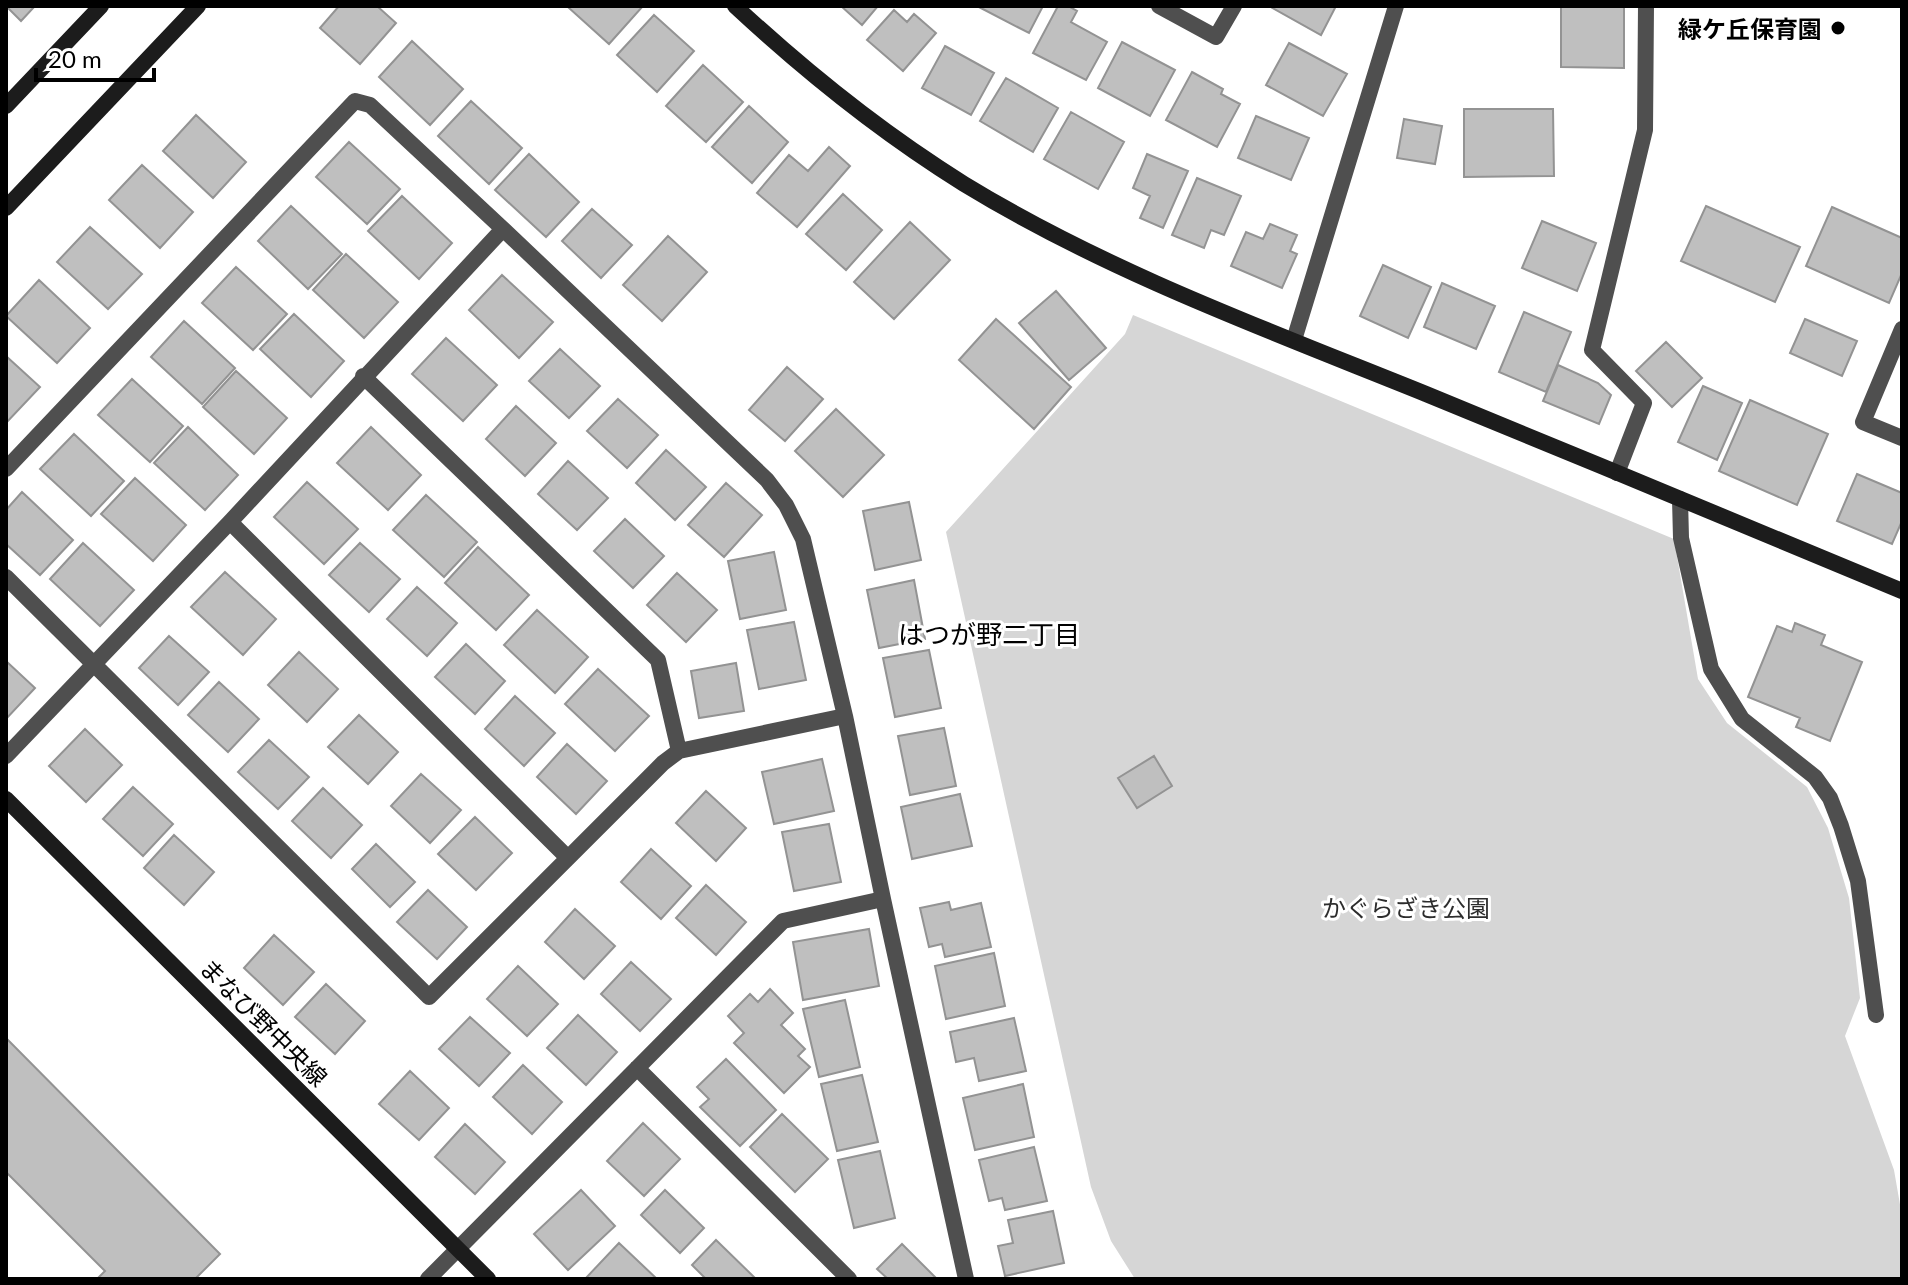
<svg xmlns="http://www.w3.org/2000/svg" width="1908" height="1285" font-family="Lato,'Noto Sans JP',sans-serif">
<rect width="100%" height="100%" fill="#fff"/>
<!-- green -->
<path fill="#d6d6d6" d="M 1133,315 L 1674,539 L 1698,679 L 1727,723 L 1807,787 L 1828,828 L 1849,898 L 1860,998 L 1845,1036 L 1894,1170 L 1902,1216 L 1902,1279 L 1135,1279 L 1111,1241 L 1091,1187 L 946,532 L 1125,334 Z"/>
<!-- building -->
<path fill="#bfbfbf" stroke="#939393" stroke-width="2" d="M 6,6 L 35,6 L 21,21 Z
M 339,6 L 377,6 L 396,23 L 360,64 L 320,28 Z
M 571,6 L 643,6 L 609,44 L 569,8 Z
M 841,6 L 878,6 L 862,25 Z
M 977,6 L 1043,6 L 1029,33 Z
M 1058,6 L 1068,6 L 1077,11 L 1071,22 L 1107,42 L 1086,80 L 1033,53 Z
M 1269,6 L 1336,6 L 1321,35 Z
M 1561,6 L 1624,6 L 1624,68 L 1561,67 Z
M 894,10 L 907,22 L 914,14 L 936,33 L 903,71 L 867,40 Z
M 654,15 L 694,51 L 657,92 L 617,55 Z
M 412,41 L 463,89 L 430,125 L 379,77 Z
M 1122,42 L 1175,70 L 1150,116 L 1098,88 Z
M 1289,43 L 1347,74 L 1323,116 L 1266,85 Z
M 945,46 L 994,73 L 971,115 L 922,88 Z
M 703,65 L 743,102 L 706,142 L 666,106 Z
M 1192,72 L 1223,89 L 1221,94 L 1240,104 L 1217,147 L 1166,120 Z
M 1006,78 L 1058,108 L 1033,152 L 980,121 Z
M 471,101 L 522,148 L 489,184 L 438,136 Z
M 749,106 L 788,142 L 752,183 L 712,147 Z
M 1464,109 L 1553,109 L 1554,176 L 1464,177 Z
M 1071,112 L 1124,142 L 1098,189 L 1044,159 Z
M 196,115 L 246,162 L 213,198 L 163,151 Z
M 1256,116 L 1309,138 L 1291,180 L 1238,158 Z
M 1404,119 L 1442,126 L 1435,164 L 1397,158 Z
M 349,142 L 400,189 L 367,224 L 316,177 Z
M 829,147 L 850,166 L 797,227 L 757,193 L 789,155 L 808,171 Z
M 529,154 L 579,202 L 546,237 L 495,190 Z
M 1147,154 L 1188,171 L 1163,228 L 1140,218 L 1150,196 L 1133,188 Z
M 142,165 L 193,212 L 160,248 L 109,200 Z
M 1197,178 L 1241,196 L 1224,235 L 1211,230 L 1204,248 L 1172,235 Z
M 843,194 L 882,230 L 846,270 L 806,234 Z
M 402,196 L 452,243 L 419,279 L 368,231 Z
M 291,206 L 342,254 L 308,289 L 258,241 Z
M 1706,206 L 1800,247 L 1775,302 L 1681,261 Z
M 1832,207 L 1902,238 L 1902,273 L 1889,303 L 1806,266 Z
M 592,209 L 632,245 L 601,278 L 562,241 Z
M 1542,221 L 1596,243 L 1577,291 L 1522,268 Z
M 910,222 L 950,260 L 894,319 L 854,282 Z
M 1270,224 L 1297,235 L 1290,251 L 1297,254 L 1282,288 L 1231,266 L 1246,232 L 1263,239 Z
M 90,227 L 142,274 L 108,309 L 57,262 Z
M 668,236 L 707,272 L 662,321 L 623,285 Z
M 346,254 L 398,302 L 364,338 L 313,290 Z
M 1383,265 L 1431,287 L 1408,338 L 1360,316 Z
M 236,267 L 287,314 L 253,350 L 202,303 Z
M 502,275 L 553,322 L 519,358 L 469,310 Z
M 39,280 L 90,328 L 57,363 L 6,316 Z
M 1442,283 L 1495,306 L 1476,349 L 1424,327 Z
M 1056,291 L 1106,348 L 1069,380 L 1019,323 Z
M 1524,312 L 1571,332 L 1546,392 L 1499,372 Z
M 294,314 L 344,361 L 311,397 L 260,349 Z
M 996,319 L 1071,387 L 1034,429 L 959,360 Z
M 1805,319 L 1857,341 L 1842,376 L 1790,353 Z
M 184,321 L 235,368 L 202,404 L 151,357 Z
M 446,338 L 497,385 L 463,421 L 412,374 Z
M 1666,342 L 1702,378 L 1672,407 L 1636,371 Z
M 560,349 L 600,386 L 569,418 L 529,381 Z
M 6,356 L 40,387 L 6,423 Z
M 1558,365 L 1598,383 L 1611,395 L 1599,424 L 1543,401 Z
M 787,367 L 823,399 L 785,441 L 749,410 Z
M 236,371 L 287,418 L 254,454 L 203,407 Z
M 132,379 L 183,426 L 150,462 L 98,415 Z
M 1703,386 L 1742,403 L 1717,460 L 1678,442 Z
M 618,399 L 658,435 L 627,468 L 587,431 Z
M 1750,400 L 1828,434 L 1797,505 L 1719,471 Z
M 516,406 L 556,443 L 525,476 L 486,439 Z
M 836,409 L 884,455 L 843,497 L 795,451 Z
M 188,427 L 238,475 L 205,510 L 154,463 Z
M 371,427 L 421,475 L 388,510 L 337,463 Z
M 74,434 L 124,481 L 91,516 L 40,469 Z
M 666,450 L 706,487 L 675,520 L 636,483 Z
M 568,461 L 608,498 L 577,530 L 538,494 Z
M 1857,474 L 1902,493 L 1902,521 L 1892,544 L 1837,521 Z
M 135,478 L 186,525 L 153,561 L 101,514 Z
M 307,482 L 358,529 L 324,564 L 274,517 Z
M 726,483 L 762,515 L 724,557 L 688,525 Z
M 22,492 L 73,540 L 40,575 L 6,544 L 6,510 Z
M 426,495 L 477,542 L 444,577 L 393,530 Z
M 909,502 L 921,560 L 875,570 L 863,511 Z
M 625,519 L 664,556 L 633,588 L 594,551 Z
M 83,543 L 134,590 L 100,626 L 50,579 Z
M 360,543 L 400,579 L 369,612 L 329,575 Z
M 478,547 L 529,595 L 496,630 L 445,583 Z
M 774,552 L 786,610 L 740,619 L 728,561 Z
M 225,572 L 276,619 L 243,655 L 191,607 Z
M 677,573 L 717,610 L 686,642 L 647,605 Z
M 914,580 L 925,639 L 879,648 L 867,590 Z
M 417,587 L 457,623 L 427,656 L 387,619 Z
M 537,610 L 588,657 L 555,693 L 504,645 Z
M 794,622 L 806,680 L 759,689 L 747,630 Z
M 1795,623 L 1825,635 L 1821,645 L 1862,662 L 1830,741 L 1796,727 L 1800,718 L 1748,697 L 1777,626 L 1792,632 Z
M 169,636 L 209,672 L 178,705 L 139,668 Z
M 466,644 L 505,681 L 475,714 L 435,677 Z
M 929,650 L 941,708 L 895,717 L 883,658 Z
M 299,652 L 338,689 L 307,722 L 268,685 Z
M 6,661 L 35,688 L 6,719 Z
M 736,663 L 744,711 L 699,718 L 691,671 Z
M 598,669 L 649,716 L 615,751 L 565,704 Z
M 219,682 L 259,719 L 228,752 L 188,715 Z
M 515,696 L 555,733 L 524,766 L 485,729 Z
M 359,715 L 398,752 L 368,784 L 328,747 Z
M 944,728 L 956,786 L 910,795 L 898,736 Z
M 85,729 L 122,765 L 86,802 L 49,766 Z
M 269,740 L 309,777 L 278,809 L 238,772 Z
M 567,744 L 607,781 L 576,814 L 537,777 Z
M 1154,756 L 1172,786 L 1137,808 L 1118,778 Z
M 822,759 L 834,811 L 774,824 L 762,772 Z
M 421,774 L 461,810 L 430,843 L 391,806 Z
M 133,787 L 173,824 L 143,856 L 103,819 Z
M 323,788 L 362,825 L 331,858 L 292,821 Z
M 706,791 L 746,828 L 716,861 L 676,823 Z
M 960,794 L 972,846 L 912,859 L 901,807 Z
M 475,817 L 512,853 L 476,890 L 438,854 Z
M 829,824 L 841,882 L 794,891 L 782,832 Z
M 174,835 L 214,872 L 184,905 L 144,868 Z
M 376,844 L 415,882 L 390,907 L 352,869 Z
M 651,849 L 691,886 L 661,919 L 621,882 Z
M 706,885 L 746,922 L 716,955 L 676,918 Z
M 428,890 L 467,927 L 437,959 L 397,922 Z
M 949,902 L 951,910 L 981,903 L 991,947 L 945,957 L 942,944 L 929,947 L 920,908 Z
M 575,909 L 615,946 L 584,979 L 545,942 Z
M 869,929 L 879,986 L 803,1000 L 793,942 Z
M 274,935 L 314,972 L 283,1005 L 244,968 Z
M 994,953 L 1005,1006 L 946,1019 L 935,966 Z
M 631,962 L 671,999 L 640,1031 L 601,994 Z
M 518,966 L 558,1004 L 527,1036 L 487,999 Z
M 326,984 L 365,1021 L 335,1054 L 295,1017 Z
M 770,989 L 793,1013 L 781,1025 L 805,1049 L 798,1056 L 810,1067 L 784,1093 L 734,1043 L 744,1033 L 728,1016 L 750,994 L 758,1002 Z
M 845,1000 L 860,1067 L 819,1077 L 803,1009 Z
M 578,1015 L 617,1052 L 586,1085 L 547,1048 Z
M 470,1017 L 510,1053 L 479,1086 L 439,1049 Z
M 1014,1018 L 1026,1071 L 979,1081 L 974,1058 L 956,1062 L 950,1032 Z
M 6,1038 L 220,1254 L 195,1279 L 97,1279 L 105,1271 L 6,1172 Z
M 726,1059 L 776,1110 L 740,1146 L 700,1107 L 709,1099 L 697,1087 Z
M 523,1065 L 562,1102 L 532,1134 L 493,1097 Z
M 410,1071 L 449,1108 L 419,1140 L 379,1104 Z
M 862,1075 L 878,1142 L 837,1151 L 821,1084 Z
M 1023,1084 L 1034,1137 L 975,1150 L 963,1098 Z
M 782,1114 L 828,1159 L 795,1192 L 750,1147 Z
M 643,1123 L 680,1159 L 644,1196 L 607,1161 Z
M 465,1124 L 505,1162 L 475,1194 L 435,1157 Z
M 1034,1147 L 1047,1201 L 1005,1210 L 1002,1198 L 989,1201 L 979,1160 Z
M 880,1151 L 895,1218 L 854,1228 L 838,1160 Z
M 581,1190 L 615,1226 L 568,1270 L 534,1234 Z
M 665,1190 L 704,1228 L 680,1253 L 641,1215 Z
M 1053,1211 L 1064,1263 L 1005,1276 L 998,1246 L 1013,1243 L 1008,1220 Z
M 716,1240 L 755,1278 L 754,1279 L 706,1279 L 692,1265 Z
M 619,1243 L 657,1279 L 585,1279 Z
M 902,1244 L 937,1279 L 888,1279 L 877,1269 Z"/>
<g fill="none" stroke-linecap="round" stroke-linejoin="round">
<!-- street -->
<path stroke="#4f4f4f" stroke-width="16" d="M 1159,6 L 1216,37 L 1234,6
M 1902,329 L 1863,422 L 1902,438
M 1294,340 L 1396,6
M 363,376 L 658,660 L 679,751
M 6,469 L 355,101 L 370,105 L 503,229
M 1617,473 L 1644,403 L 1592,350 L 1645,130 L 1646,6
M 1680,499 L 1681,538 L 1711,669 L 1742,719 L 1815,777 L 1830,798 L 1841,826 L 1858,881 L 1876,1015
M 230,522 L 567,857
M 6,577 L 429,997 L 663,763 L 679,751 L 845,716
M 6,756 L 230,522 L 503,229 L 767,480 L 786,505 L 803,539 L 845,716 L 883,899
M 637,1068 L 849,1279
M 428,1279 L 783,921 L 883,899 L 966,1279"/>
<!-- secondary -->
<path stroke="#1c1c1c" stroke-width="16" d="M 735,6 C 806,72 882,133 964,184 C 1108,272 1270,331 1426,394 C 1585,459 1743,525 1902,591
M 6,106 L 101,6
M 6,208 L 198,6
M 6,799 L 488,1279"/>
</g>
<!-- markers -->
<circle fill="#000" stroke="#fff" stroke-width="3" cx="1838" cy="28" r="8"/>
<g text-anchor="middle" dominant-baseline="central" stroke-width="6" stroke-linejoin="round" paint-order="stroke">
<!-- poi labels -->
<g font-size="24" font-weight="bold" fill="#000" stroke="#fff" text-anchor="end">
<text x="1822" y="28">緑ケ丘保育園</text>
</g>
<!-- park labels -->
<g font-size="24" fill="#2d2d2d" stroke="#fff">
<text x="1406" y="907">かぐらざき公園</text>
</g>
<!-- street labels -->
<g font-size="24" fill="#000" stroke="#fff">
<text transform="translate(264 1022) rotate(45)">まなび野中央線</text>
</g>
<!-- neighbourhood labels -->
<g font-size="26" fill="#000" stroke="#fff">
<text x="989" y="634">はつが野二丁目</text>
</g>
</g>
<!-- border -->
<rect width="1908" height="1285" fill="none" stroke="#000000" stroke-width="16"/>
<!-- scale -->
<path d="M36 68v12h118v-12" fill="none" stroke="#000000" stroke-width="4"/>
<text x="48" y="68" font-size="24" fill="#000000" stroke="#ffffff" stroke-width="6" paint-order="stroke">20 m</text>
</svg>
